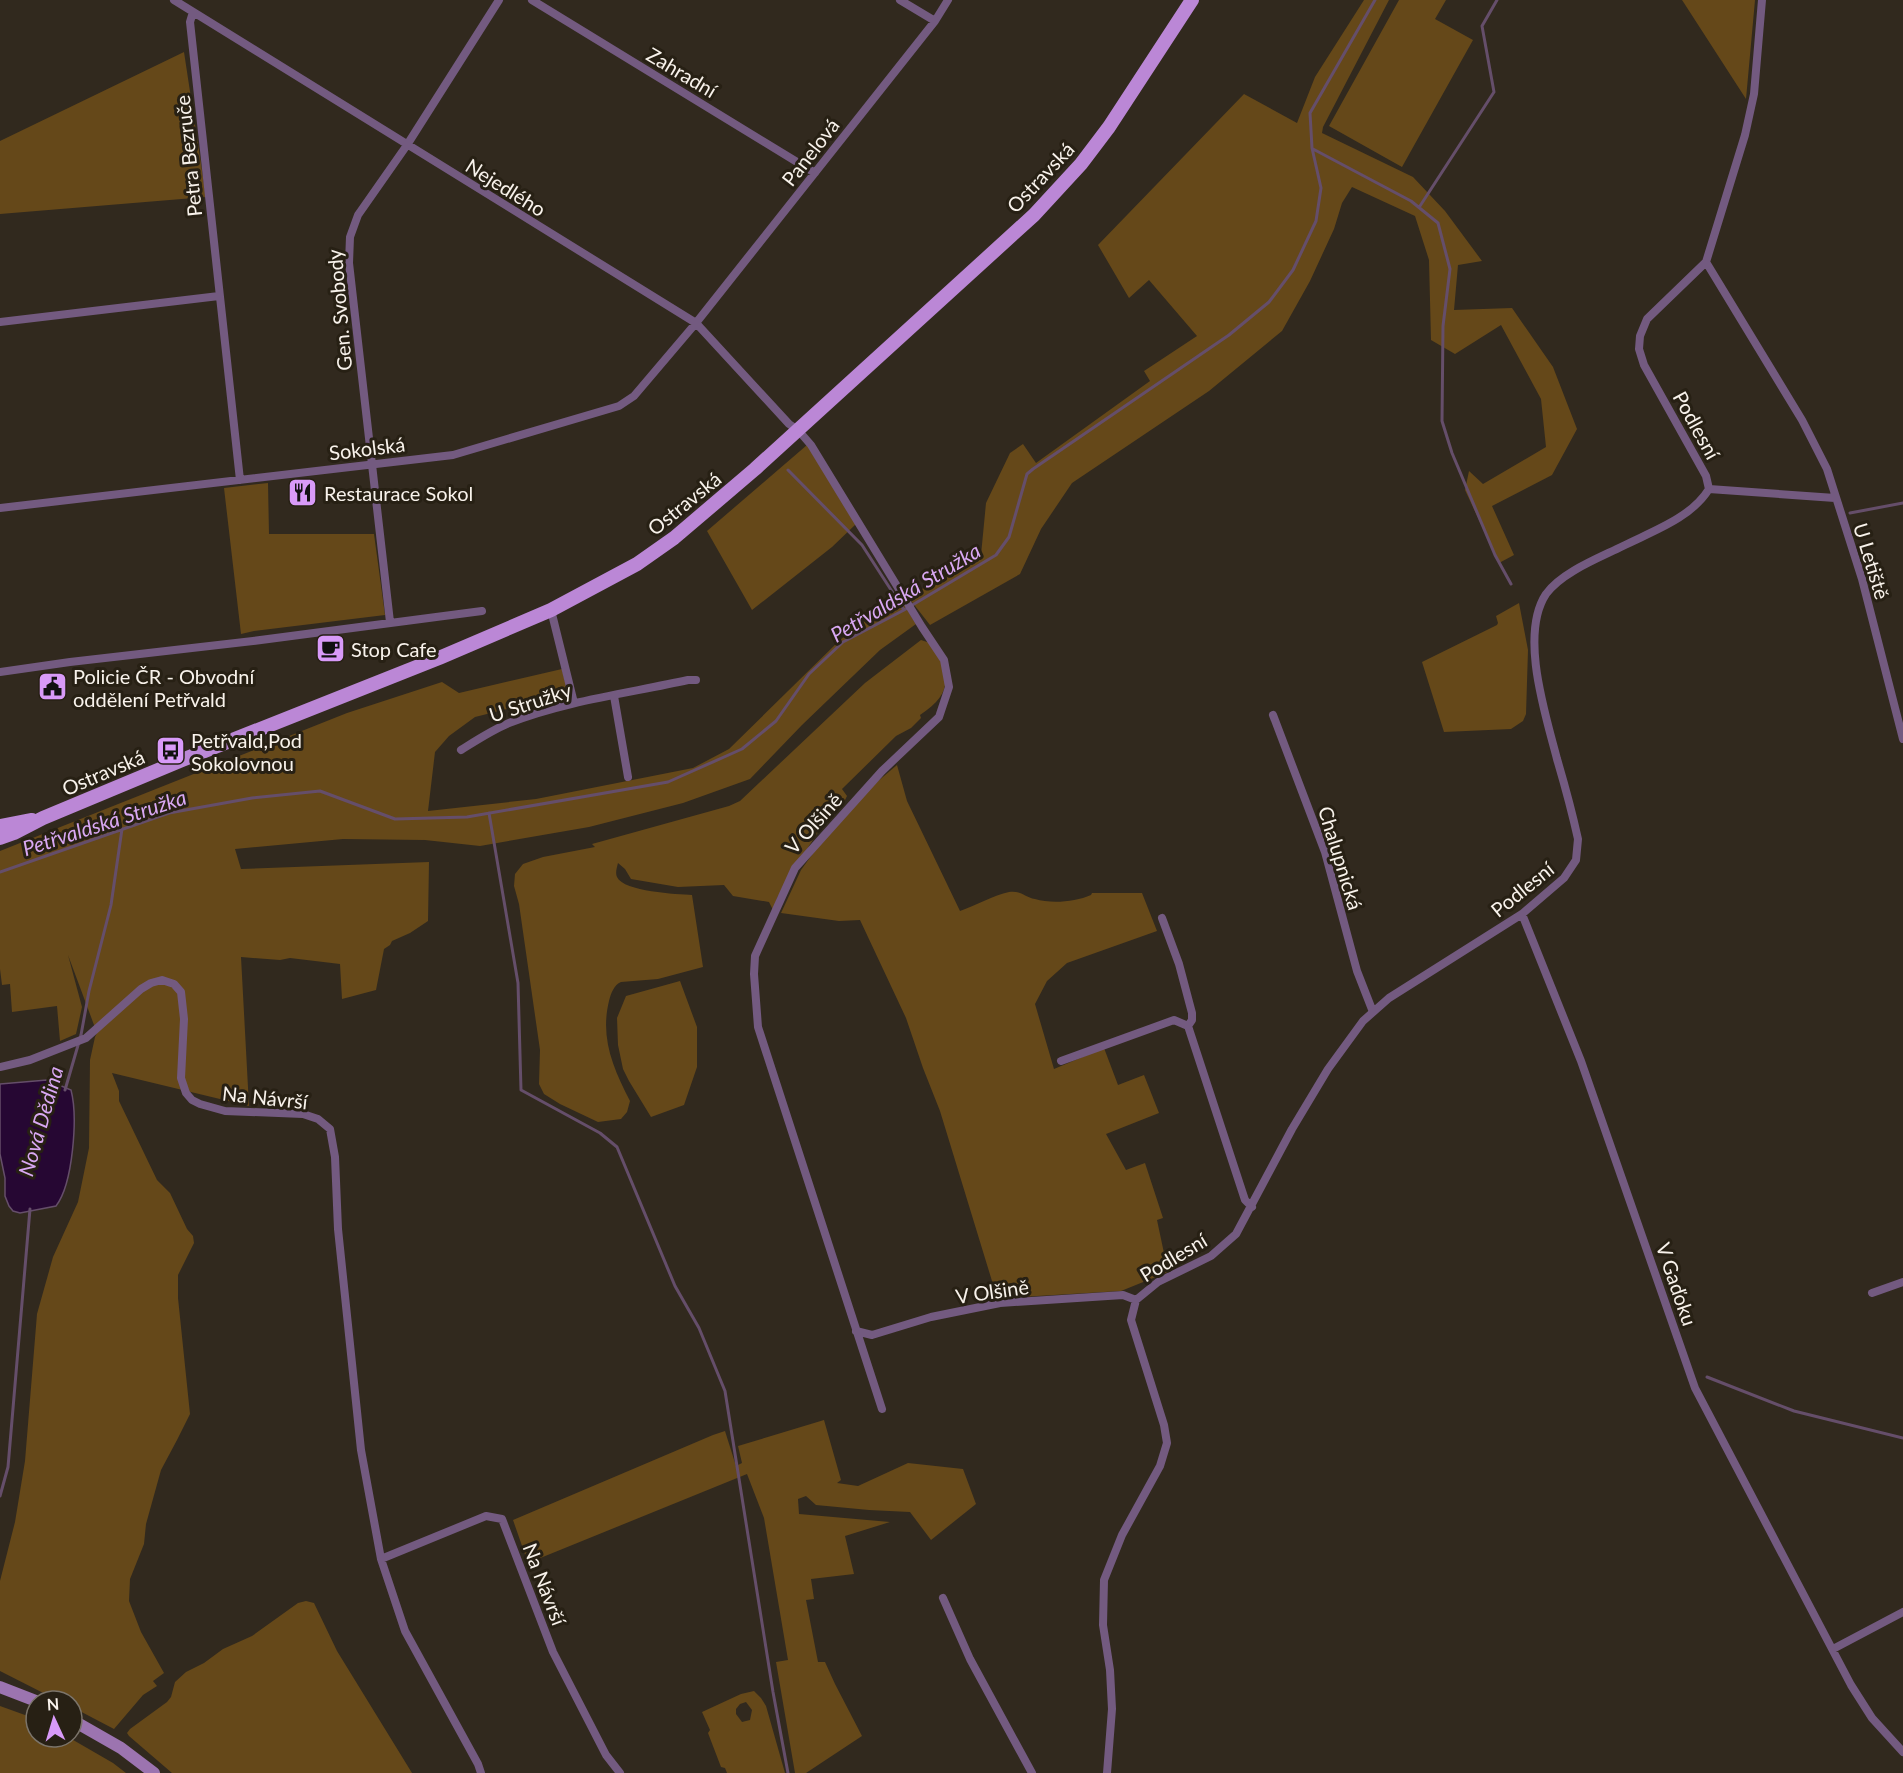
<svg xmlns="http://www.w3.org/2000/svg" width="1903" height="1773" font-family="Lato,sans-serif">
<rect width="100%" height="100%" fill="#31291e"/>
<!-- green -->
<path fill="#654819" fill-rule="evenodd" d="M 1364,0 L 1389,0 L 1323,127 L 1322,133 L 1413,177 L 1445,211 L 1482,261 L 1458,265 L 1454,310 L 1512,308 L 1553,367 L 1577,429 L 1552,475 L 1492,506 L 1514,555 L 1499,563 L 1465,490 L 1469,471 L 1483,484 L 1546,447 L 1541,399 L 1501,325 L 1455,354 L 1431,340 L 1429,260 L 1415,216 L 1352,187 L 1342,203 L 1334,229 L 1310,281 L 1282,331 L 1209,391 L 1072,483 L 1041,529 L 1020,574 L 930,625 L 908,597 L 981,555 L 986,503 L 1010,453 L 1023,444 L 1036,463 L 1150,381 L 1144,371 L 1197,336 L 1149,280 L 1129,298 L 1098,245 L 1244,94 L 1297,123 L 1315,77 Z
M 1399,0 L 1446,0 L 1435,19 L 1473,40 L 1402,167 L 1329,126 Z
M 1682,0 L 1755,0 L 1746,99 L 1684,3 Z
M 184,52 L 206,197 L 0,214 L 0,141 Z
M 807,445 L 856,524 L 832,547 L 752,610 L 707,531 Z
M 268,483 L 269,534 L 374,534 L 385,615 L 254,631 L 241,634 L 224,488 Z
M 899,597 L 916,624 L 880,650 L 802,725 L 750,779 L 683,803 L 589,827 L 480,846 L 425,840 L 343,839 L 235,849 L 241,869 L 429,862 L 428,921 L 410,933 L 392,941 L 390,945 L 384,949 L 376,990 L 342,999 L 340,964 L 290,958 L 280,960 L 241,957 L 249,1106 L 112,1073 L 119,1091 L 119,1101 L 157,1180 L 170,1193 L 187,1229 L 193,1236 L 194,1243 L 178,1275 L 178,1298 L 190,1414 L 177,1440 L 161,1470 L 146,1524 L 144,1544 L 130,1579 L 129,1601 L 141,1632 L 164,1673 L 153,1681 L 157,1686 L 143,1695 L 114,1729 L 72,1707 L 72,1701 L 59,1701 L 0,1671 L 0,1581 L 15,1522 L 25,1461 L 37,1314 L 53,1257 L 78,1202 L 89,1148 L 90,1060 L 95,1037 L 97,1033 L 68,955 L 82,1007 L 76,1034 L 60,1041 L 57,1006 L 12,1012 L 10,984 L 2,985 L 0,969 L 0,851 L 347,713 L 442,682 L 459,693 L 562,669 L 568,694 L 475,717 L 449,736 L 435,752 L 428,811 L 536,799 L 693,768 L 729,749 L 840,640 L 891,600 Z
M 1519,603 L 1528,650 L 1526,714 L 1523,721 L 1511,729 L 1444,732 L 1422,662 L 1497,625 L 1498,623 L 1496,616 Z
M 921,640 L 933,644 C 950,677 953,693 920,715 L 921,718 L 911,728 L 896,736 L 842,789 L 847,796 L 844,802 L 822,826 L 794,869 L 777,898 L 774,912 L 769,902 L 733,896 L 724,885 L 678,887 L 631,879 L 625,869 L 618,863 C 617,867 615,873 617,877 C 624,892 677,894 692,895 L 703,967 L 658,979 L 621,982 C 614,985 611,993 609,1001 C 600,1038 613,1068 630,1101 L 627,1112 L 621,1119 L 598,1122 L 560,1104 L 544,1094 L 539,1084 L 540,1050 L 519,904 L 514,886 L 515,874 L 523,864 L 543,857 L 595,847 L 592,844 L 729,806 L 740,801 L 865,683 Z
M 897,765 L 907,801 L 960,911 C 975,906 994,895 1009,892 C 1020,890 1025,897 1035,899 C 1051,904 1075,902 1091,895 L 1092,893 L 1142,893 L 1157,931 L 1067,963 L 1047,981 L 1035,1004 L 1054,1069 L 1104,1048 L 1118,1085 L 1144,1075 L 1159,1113 L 1106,1134 L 1126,1170 L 1145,1163 L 1163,1218 L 1157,1220 L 1168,1272 L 1121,1291 L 1003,1298 L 992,1281 L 940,1111 L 923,1068 L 906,1018 L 860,920 L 839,921 L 781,913 L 801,870 L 845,809 Z
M 680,981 L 697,1027 L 697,1067 L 684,1105 L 651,1117 L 629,1081 L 623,1069 L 618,1045 L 617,1018 L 626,996 Z
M 824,1420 L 841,1480 L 837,1483 L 858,1486 L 908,1463 L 963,1469 L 976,1504 L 931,1540 L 910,1512 L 869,1510 L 816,1505 L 806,1496 L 798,1499 L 799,1514 L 890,1522 L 845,1536 L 854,1574 L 811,1579 L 814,1599 L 806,1600 L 818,1662 L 825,1662 L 835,1684 L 862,1736 L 806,1773 L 795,1773 L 776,1662 L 788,1660 L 764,1518 L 747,1474 L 528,1563 L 513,1520 L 713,1435 L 725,1431 L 736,1466 L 742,1463 L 738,1446 Z
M 306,1601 L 314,1603 L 337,1651 L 412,1773 L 172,1773 L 129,1736 L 127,1733 L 130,1729 L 167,1702 L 171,1697 L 175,1682 L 186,1672 L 204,1663 L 223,1649 L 252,1636 L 298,1603 Z
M 754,1691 L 761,1698 L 766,1706 L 785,1773 L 727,1773 L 725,1768 L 721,1767 L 708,1733 L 710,1730 L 702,1712 L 741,1694 ZM 746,1702 L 752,1710 L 750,1720 L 742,1722 L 736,1714 L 736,1709 L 740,1704 Z
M 0,1706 L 36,1719 L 36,1737 L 68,1737 L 113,1763 L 126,1773 L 0,1773 Z"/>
<!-- water -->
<path fill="#260733" stroke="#654e6a" stroke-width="1.5" d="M 47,1080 L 71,1090 C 78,1117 73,1184 56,1206 L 20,1213 L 13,1211 L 9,1206 L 5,1196 L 5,1178 L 0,1154 L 0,1084 Z"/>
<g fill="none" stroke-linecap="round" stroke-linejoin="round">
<!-- stream -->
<path stroke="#654e6a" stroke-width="3" d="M 1313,149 L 1411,201 L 1438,223 L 1450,269 L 1443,326 L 1442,421 L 1452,453 L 1495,555 L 1511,584
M 1420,206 L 1494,92 L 1482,26 L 1497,0
M 788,470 L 862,545 L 904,610
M 1850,513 L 1903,503
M 489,813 L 518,983 L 521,1090 L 600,1133 L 617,1147 L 675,1286 L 699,1328 L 725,1391 L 773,1692 L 788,1773
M 0,872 L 169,813 L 252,798 L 320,791 L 395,819 L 467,817 L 668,782 L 742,749 L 776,721 L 809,674 L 843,642 L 904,610 L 996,555 L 1009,537 L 1027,474 L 1033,469 L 1229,335 L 1269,302 L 1293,270 L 1316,221 L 1321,188 L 1312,148 L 1310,113 L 1375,0
M 65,1090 L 81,1035 L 89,991 L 111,905 L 122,829
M 1707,1377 L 1794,1411 L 1903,1438
M 0,1496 L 8,1467 L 30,1209"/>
<!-- street -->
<path stroke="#735a80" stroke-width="8" d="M 174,0 L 696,323 L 789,424 L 798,430 L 811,445 L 922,627 L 944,660 L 949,687 L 939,717 L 882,771 L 795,868 L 755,956 L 754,974 L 758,1027 L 882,1409
M 532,0 L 815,173
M 900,0 L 935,21
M 193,12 L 190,22 L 240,480
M 1706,262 L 1802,420 L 1827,469 L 1862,579 L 1903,739
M 0,322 L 219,296
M 1709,489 L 1835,498
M 0,508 L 453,455 L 619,406 L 634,396 L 696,323 L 935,21 L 948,0
M 551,610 L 574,703
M 390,622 L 349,263 L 350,237 L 358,215 L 407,145 L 499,0
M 0,672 L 70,662 L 253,641 L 482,611
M 614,696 L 628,777
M 1273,715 L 1325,852 L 1357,971 L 1373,1012
M 461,750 C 477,740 492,730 509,723 C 565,701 629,693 688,680 L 696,680
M 1522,914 L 1581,1061 L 1695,1388 L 1851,1685 L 1872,1718 L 1903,1752
M 1162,918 L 1179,964 L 1192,1013 L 1192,1020 L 1188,1026
M 1061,1061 L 1174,1020 L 1188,1026 L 1245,1200 L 1252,1207
M 0,1067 L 30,1060 L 86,1038 L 141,989 L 151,983 L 162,980 L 174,984 L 181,992 L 184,1019 L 181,1078 L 186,1093 L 192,1100 L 200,1104 L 225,1111 L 303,1114 L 318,1119 L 330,1129 L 335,1157 L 338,1229 L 361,1450 L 381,1559 L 405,1631 L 478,1764 L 481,1773
M 1872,1293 L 1903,1282
M 856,1331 L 872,1335 L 931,1317 L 1000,1303 L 1123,1295 L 1136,1300
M 381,1559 L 486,1516 L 502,1519 L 553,1652 L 606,1755 L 620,1773
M 943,1598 L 970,1659 L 1032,1773
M 1833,1649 L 1903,1612
M 1107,1773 L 1112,1709 L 1110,1670 L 1103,1625 L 1104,1580 L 1122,1535 L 1160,1466 L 1167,1443 L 1164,1425 L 1131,1320 L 1136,1300 L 1158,1282 L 1211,1256 L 1236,1234 L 1292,1129 L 1328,1069 L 1363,1021 L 1389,998 L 1522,914 L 1564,878 L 1576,860 L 1578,839 C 1572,812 1565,786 1557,759 C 1546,716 1519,635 1546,594 C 1562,572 1599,558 1623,546 C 1653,531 1691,518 1709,489 L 1706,476 L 1644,365 L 1639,349 L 1640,336 L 1647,319 L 1706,262 L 1745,135 L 1754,94 L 1762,0"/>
<!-- secondary -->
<path stroke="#9c74b0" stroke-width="12" d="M 0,1687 L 36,1701
M 72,1720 L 121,1748 L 154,1773"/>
<!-- primary -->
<path stroke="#bb87d6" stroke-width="14" d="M 0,826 L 32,820
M 0,838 L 14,833 L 43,818 L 182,760 L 439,658 L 551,610 L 637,564 L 674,538 L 755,469 L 1034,215 L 1081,164 L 1109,127 L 1192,0"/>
</g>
<!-- icons -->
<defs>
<symbol id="restaurant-square" viewBox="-11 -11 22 22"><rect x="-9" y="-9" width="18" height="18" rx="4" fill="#d89af8" stroke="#272014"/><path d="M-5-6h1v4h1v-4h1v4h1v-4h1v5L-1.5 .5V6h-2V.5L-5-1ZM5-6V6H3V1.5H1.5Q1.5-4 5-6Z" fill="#111"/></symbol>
<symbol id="cafe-square" viewBox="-11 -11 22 22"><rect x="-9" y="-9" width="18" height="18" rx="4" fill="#d89af8" stroke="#272014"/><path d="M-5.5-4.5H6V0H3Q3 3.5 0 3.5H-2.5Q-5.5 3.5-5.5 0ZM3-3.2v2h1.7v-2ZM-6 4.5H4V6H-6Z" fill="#111"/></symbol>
<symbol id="civic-square" viewBox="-11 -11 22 22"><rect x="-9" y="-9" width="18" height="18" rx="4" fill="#d89af8" stroke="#272014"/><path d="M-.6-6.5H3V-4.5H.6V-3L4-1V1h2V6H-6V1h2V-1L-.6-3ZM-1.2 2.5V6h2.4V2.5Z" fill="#111"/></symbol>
<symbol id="bus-square" viewBox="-11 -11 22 22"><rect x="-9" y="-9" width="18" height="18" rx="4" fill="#d89af8" stroke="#272014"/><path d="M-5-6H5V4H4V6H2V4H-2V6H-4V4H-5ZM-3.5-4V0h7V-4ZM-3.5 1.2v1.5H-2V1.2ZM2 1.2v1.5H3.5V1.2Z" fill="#111"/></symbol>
</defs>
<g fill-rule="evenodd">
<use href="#restaurant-square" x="286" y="476" width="33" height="33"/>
<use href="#cafe-square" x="314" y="632" width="33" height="33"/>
<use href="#civic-square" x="36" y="670" width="33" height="33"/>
<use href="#bus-square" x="154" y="734" width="33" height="33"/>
</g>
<g text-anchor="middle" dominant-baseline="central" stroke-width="6" stroke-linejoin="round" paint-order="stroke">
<!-- street labels -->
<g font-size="20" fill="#f8f2eb" stroke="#272014">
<text transform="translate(682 72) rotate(31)">Zahradní</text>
<text transform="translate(810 152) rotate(-52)">Panelová</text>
<text transform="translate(188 156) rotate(-96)">Petra Bezruče</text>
<text transform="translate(1040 177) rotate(-47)">Ostravská</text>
<text transform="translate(506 187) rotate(32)">Nejedlého</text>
<text transform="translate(339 310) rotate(-95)">Gen. Svobody</text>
<text transform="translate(1697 425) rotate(61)">Podlesní</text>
<text transform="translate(367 448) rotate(-7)">Sokolská</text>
<text transform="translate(684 503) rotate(-39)">Ostravská</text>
<text transform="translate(1872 561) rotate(73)">U Letiště</text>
<text transform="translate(530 702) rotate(-18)">U Stružky</text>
<text transform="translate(103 772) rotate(-23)">Ostravská</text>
<text transform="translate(813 823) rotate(-48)">V Olšině</text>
<text transform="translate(1341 858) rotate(73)">Chalupnická</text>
<text transform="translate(1522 889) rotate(-39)">Podlesní</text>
<text transform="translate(265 1097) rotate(6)">Na Návrší</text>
<text transform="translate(1173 1257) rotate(-31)">Podlesní</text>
<text transform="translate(1677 1284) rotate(71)">V Gaďoku</text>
<text transform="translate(992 1291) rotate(-8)">V Olšině</text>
<text transform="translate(545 1584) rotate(69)">Na Návrší</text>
</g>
<!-- poi labels -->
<g font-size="20" fill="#f8f2eb" stroke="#272014" text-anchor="start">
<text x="324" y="493">Restaurace Sokol</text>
<text x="351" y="649">Stop Cafe</text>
<text x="73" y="676">Policie ČR - Obvodní<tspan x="73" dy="23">oddělení Petřvald</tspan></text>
<text x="191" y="740">Petřvald,Pod<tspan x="191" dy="23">Sokolovnou</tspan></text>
</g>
<!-- water labels -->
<g font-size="21" font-style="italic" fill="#d9a8f3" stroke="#272014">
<text transform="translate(905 592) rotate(-31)">Petřvaldská Stružka</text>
<text transform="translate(104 822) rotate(-18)">Petřvaldská Stružka</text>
<text transform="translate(40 1121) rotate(-74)">Nová Dědina</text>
</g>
</g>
<!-- north arrow -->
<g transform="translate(54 1719) rotate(356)"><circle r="28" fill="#272014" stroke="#7b746a" stroke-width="1.5"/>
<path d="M0-4.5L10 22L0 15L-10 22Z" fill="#d89af8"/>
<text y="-9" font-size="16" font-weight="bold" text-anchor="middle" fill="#f8f2eb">N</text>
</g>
</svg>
